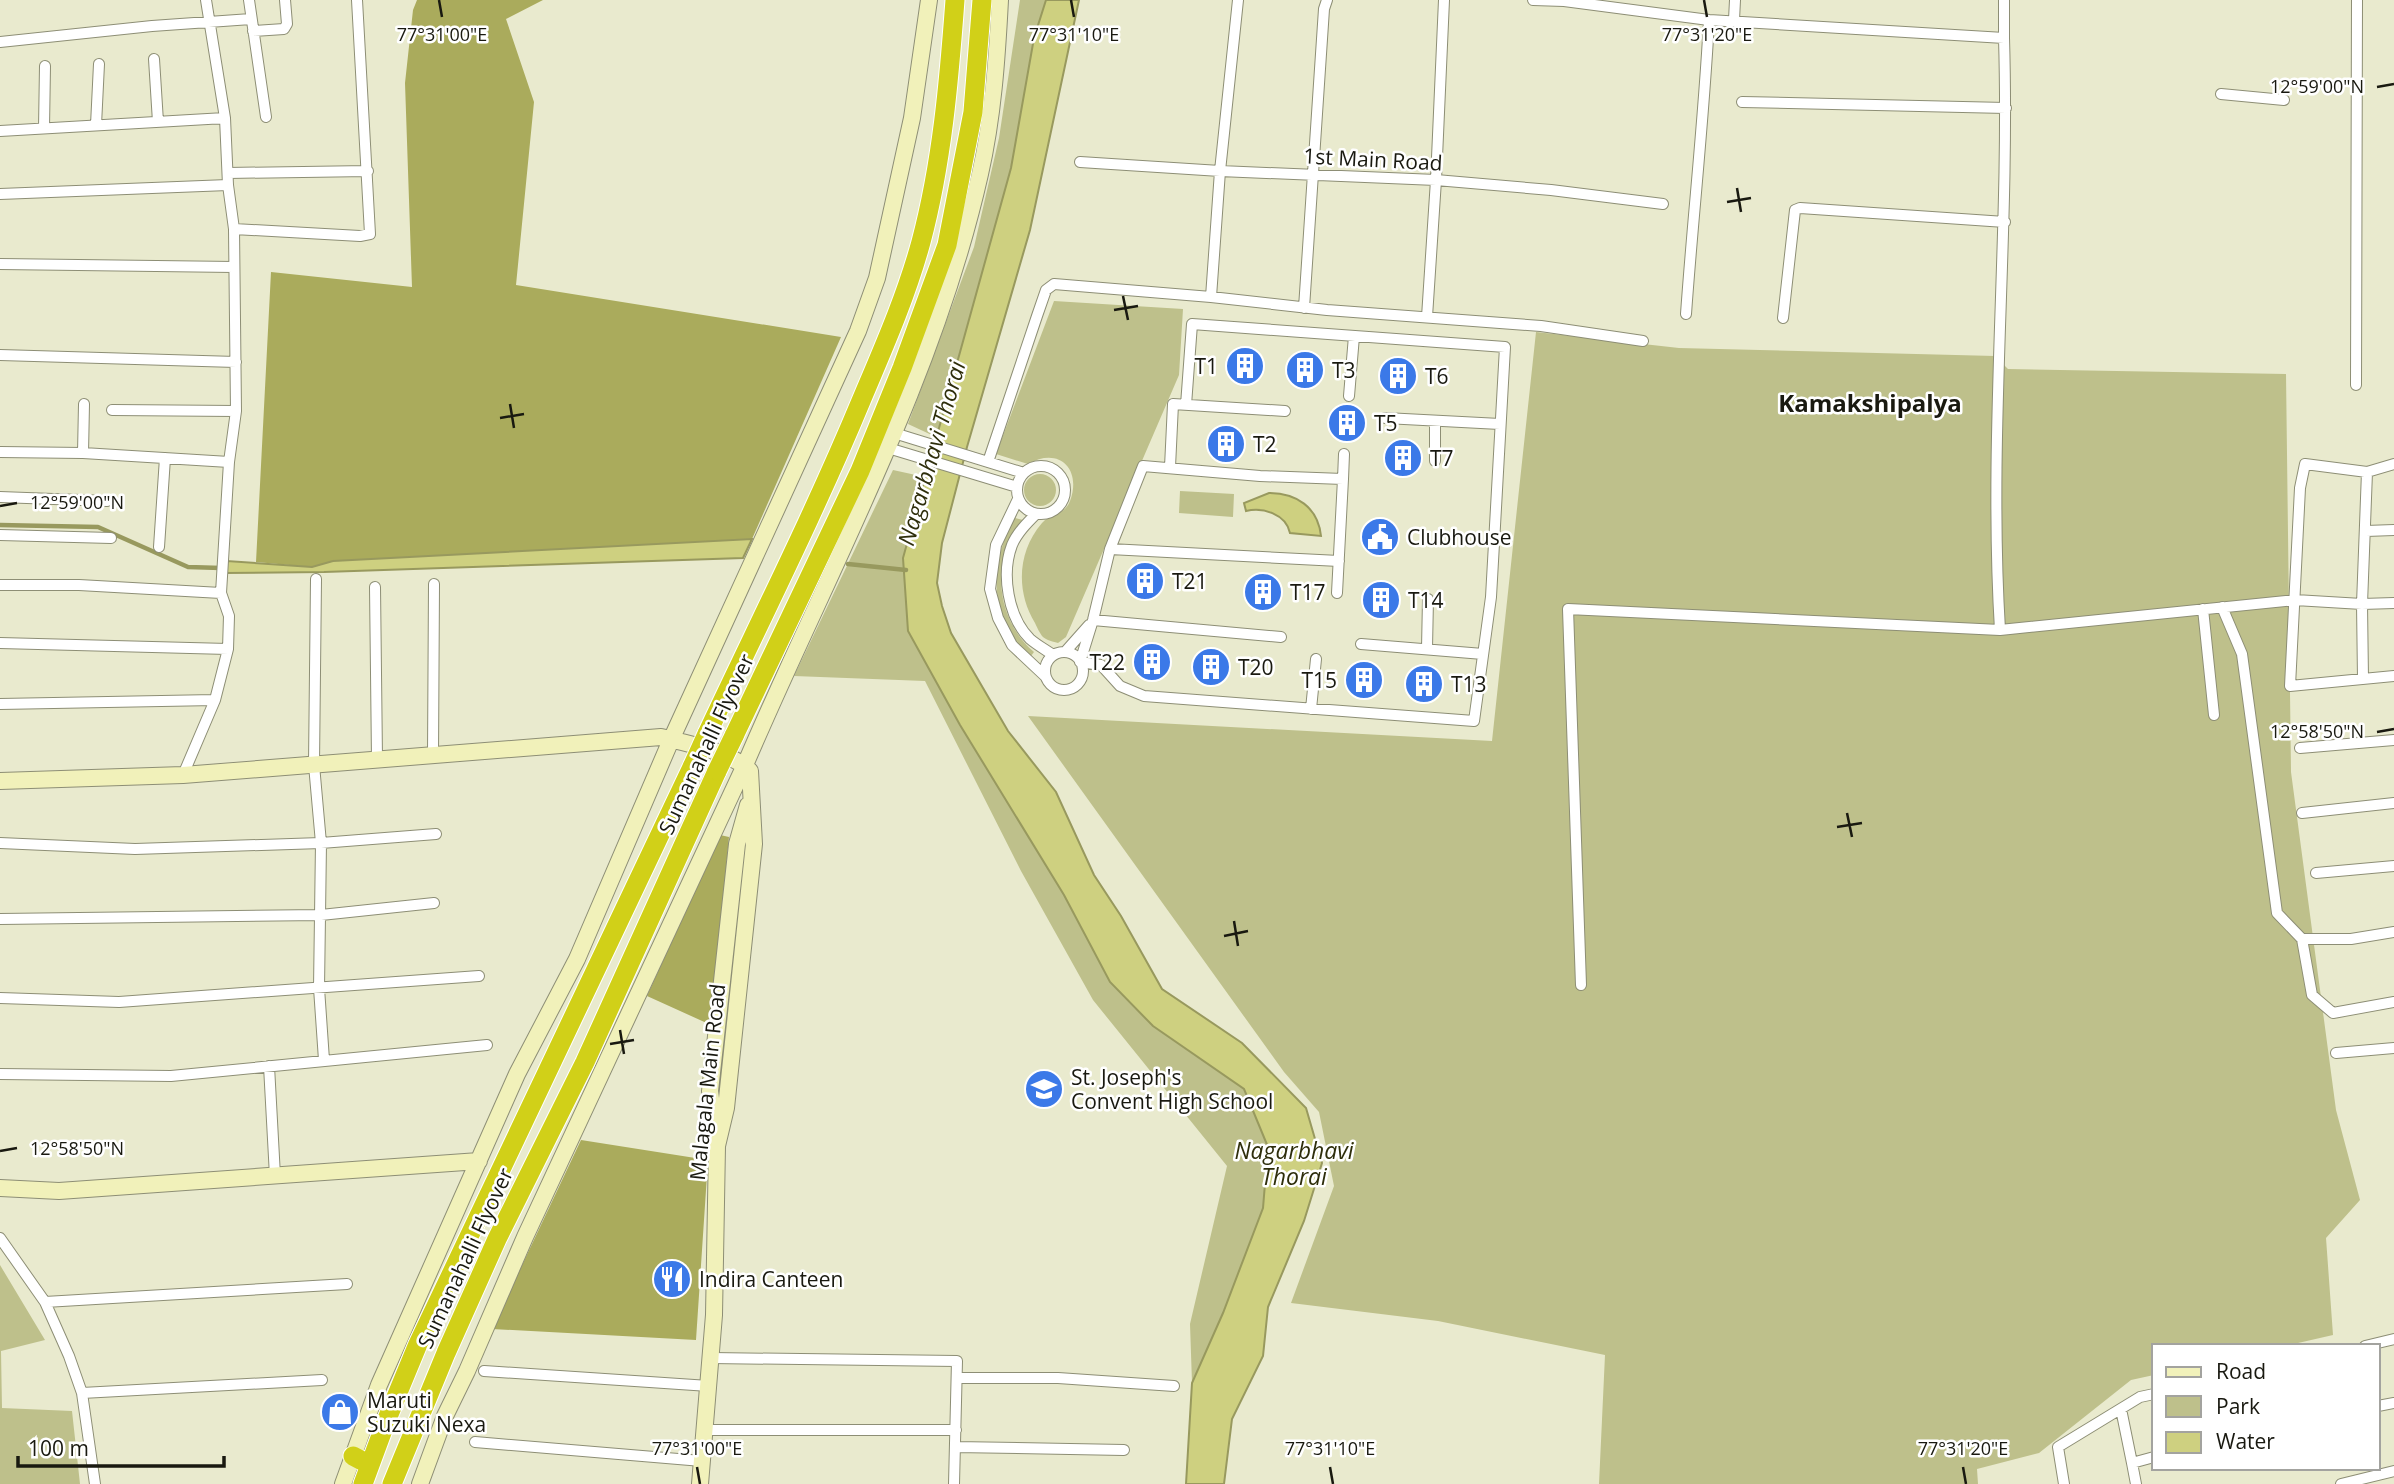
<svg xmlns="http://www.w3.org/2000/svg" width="2394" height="1484" font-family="'Open Sans',sans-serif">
<rect width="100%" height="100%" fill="#e9eace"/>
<!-- green -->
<path fill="#bec08b" d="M 1020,0 L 1046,0 L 1034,38 L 1011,168 L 936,437 L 908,424 L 974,247 L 999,138 Z
M 1054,301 L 1183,309 L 1179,375 L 1066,637 L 1058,643 C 1054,642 1046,640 1043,637 C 1040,634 1037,627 1035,623 C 1016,592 1017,552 1042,523 C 1051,513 1064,516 1070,501 C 1082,469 1059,446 1028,464 L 996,454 Z
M 1536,332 L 1679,348 L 1995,356 L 2008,369 L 2286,374 L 2291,772 L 2336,1110 L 2360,1200 L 2326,1238 L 2333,1335 L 2285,1346 L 2154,1346 L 2154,1375 L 2131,1380 L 2039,1453 L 1977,1469 L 1978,1484 L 1599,1484 L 1605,1355 L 1438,1321 L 1291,1303 L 1334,1186 L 1319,1112 L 1284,1072 L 1028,716 L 1492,741 Z
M 893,470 L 925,477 L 903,558 L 908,631 L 960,725 L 1064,895 L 1110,982 L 1153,1026 L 1244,1089 L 1268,1147 L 1263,1208 L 1223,1313 L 1192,1383 L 1190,1324 L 1227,1166 L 1093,1000 L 1021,871 L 925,681 L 794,676 Z
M1024 490a16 16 0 1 1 32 0a16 16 0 1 1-32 0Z
M 1180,491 L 1234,494 L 1233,517 L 1179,513 Z
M 1015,518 L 1023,520 C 1017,533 1008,547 1004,561 C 995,594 1009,631 1034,652 L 1031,656 C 1026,651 1019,647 1015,641 C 988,604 993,554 1015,518 Z
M 0,1265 L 45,1340 L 1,1351 L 2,1408 L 72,1411 L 80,1484 L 0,1484 Z"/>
<!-- forest -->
<path fill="#aaab5c" d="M 417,0 L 543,0 L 506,19 L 534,102 L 516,285 L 841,337 L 752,539 L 333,561 L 312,567 L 256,562 L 271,272 L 412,287 L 405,83 L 413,10 Z
M 720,835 L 729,837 L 711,1025 L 647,996 Z
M 581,1140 L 708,1160 L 696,1340 L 492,1329 Z"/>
<!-- water -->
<path fill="#ced080" stroke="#98995e" stroke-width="2" d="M 1046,0 L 1079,0 L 1030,230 L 967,447 L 942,543 L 937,583 L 942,606 L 951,633 L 1008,731 L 1056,792 L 1094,875 L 1121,916 L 1162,989 L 1242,1043 L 1306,1108 L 1322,1163 L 1304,1221 L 1268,1307 L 1263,1356 L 1232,1419 L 1224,1484 L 1186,1484 L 1192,1383 L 1223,1313 L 1263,1208 L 1268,1147 L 1244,1089 L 1153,1026 L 1110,982 L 1064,895 L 960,725 L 908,631 L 903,558 L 1011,168 L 1034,38 Z
M 1269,493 C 1296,493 1318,507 1321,536 L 1290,533 C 1286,514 1263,507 1246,511 L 1244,503 Z
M 752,539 L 743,558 L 324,572 L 225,573 L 227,561 L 312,567 L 333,561 Z"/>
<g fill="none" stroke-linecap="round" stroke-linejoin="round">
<!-- stream -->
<path stroke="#98995e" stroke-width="4.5" d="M 0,525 L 98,527 L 188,567 L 221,568
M 848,564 L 906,570"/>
<defs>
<path id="street" d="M 206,0 L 225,118 L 228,185 L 234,229
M 249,0 L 266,117
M 1533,0 L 1564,1 L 1709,20 L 2004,38 C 2010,236 1988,433 2000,630 L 1568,609 L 1581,985
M 1734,20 L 1735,0
M 253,31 L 284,29 L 287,24 L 285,0
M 2004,38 L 2004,0
M 0,42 L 152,26 L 251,19
M 154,59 L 158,122
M 2221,94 L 2284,100
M 1742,102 L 2006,108
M 96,125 L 99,64
M 44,128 L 45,66
M 0,131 L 225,118
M 1080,162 L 1220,171 L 1436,180 L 1551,190 L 1663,204
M 228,173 L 368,171
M 0,194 L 228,185
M 0,264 L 234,267
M 1211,297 L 1220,171 L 1238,0
M 1304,308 L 1324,9 L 1327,0
M 1686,314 C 1693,215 1704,118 1709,20
M 1427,317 L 1436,180 L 1444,0
M 1783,318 L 1795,210 L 1800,208 L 2005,222
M 0,355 L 236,362
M 2356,385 L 2357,0
M 1349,396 L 1354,336
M 112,410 L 236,411
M 1385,418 L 1500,424
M 1435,421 L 1435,461
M 894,433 L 1024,473
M 888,448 L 1017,487
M 0,452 L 83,453 L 229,462
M 83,453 L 84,404
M 988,462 L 1037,316 L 1046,290 L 1054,284 L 1211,297 L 1327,310 L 1541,326 L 1643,341
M1017 490a24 24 0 1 1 48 0a24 24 0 1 1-48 0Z
M 1170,467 L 1173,404 L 1285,411
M 2367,472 L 2305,464 L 2300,488 L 2290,686 L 2394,676
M 1343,479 L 1344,454
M 0,497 L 107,501
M 1018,499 L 996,545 L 990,589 L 998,618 L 1012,645 L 1046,677
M 1036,514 C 1027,523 1017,533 1012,545 C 1001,574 1008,617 1030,639 C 1037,645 1046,650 1053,655
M 2366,531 L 2394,530
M 0,535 L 111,538
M 159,547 L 165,458
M 1110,549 L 1093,620 L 1080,662 L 1101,665 L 1120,686 L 1144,696 L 1474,721 L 1491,597 L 1505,347 L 1192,324 L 1186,405
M 316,579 L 314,765 L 321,843 L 319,988 L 324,1060
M 0,585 L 79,585 L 221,593
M 375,587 L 377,759
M 1337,593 L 1343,479 L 1260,476 L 1143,466 L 1110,549 L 1339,561
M 2222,607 L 2242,654 L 2277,913 L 2302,939 L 2351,939 L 2394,932
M 2203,609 L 2214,715
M 1093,620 L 1281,637
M 2000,630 L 2295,600 L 2362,604 L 2394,603
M 0,643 L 228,649
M 1361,644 L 1483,654
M 1427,648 L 1428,599
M 1065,652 L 1089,625
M1045 671a19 19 0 1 1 38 0a19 19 0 1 1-38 0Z
M 2363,679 L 2362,604 L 2367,472 L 2394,464
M 0,704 L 215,700
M 1311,709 L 1316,659
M 2300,748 L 2394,740
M 433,754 L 434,584
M 183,775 L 215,700 L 228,649 L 229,616 L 221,593 L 229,462 L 236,411 L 234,229 L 360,236 L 370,234 L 357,0
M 2302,813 L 2394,803
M 0,843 L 135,849 L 321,843 L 436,834
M 2316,873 L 2394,866
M 0,919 L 321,915 L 434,903
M 2302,939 L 2312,995 L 2333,1013 L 2394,1002
M 0,998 L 119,1002 L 479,976
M 2336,1053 L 2394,1048
M 269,1066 L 275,1176
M 0,1074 L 171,1076 L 487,1045
M 0,1238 L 45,1302 L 69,1356 L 82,1393 L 95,1484
M 45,1302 L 347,1284
M 2365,1346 L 2394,1339
M 711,1358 L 957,1361 L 954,1484
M 484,1371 L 709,1386
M 958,1378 L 1058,1378 L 1174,1386
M 82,1393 L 322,1380
M 2378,1406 L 2394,1403
M 2121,1409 L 2132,1463
M 706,1430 L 956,1430
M 475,1442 L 702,1461
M 955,1447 L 1124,1450
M 2064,1484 L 2058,1447 L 2140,1397 L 2154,1394
M 2136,1484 L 2132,1463 L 2154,1457
M 2341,1484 L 2394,1471"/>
<path id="secondary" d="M 0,781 L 183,775 L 661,737 C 686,743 732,752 750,771 L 754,844 L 726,1108 L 717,1146 L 714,1315 L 700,1484
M 716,1136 L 710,1091 L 737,844 L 748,805
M 0,1188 L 59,1191 L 479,1161
M 343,1484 L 379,1385 L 517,1074 L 577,959 L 671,740 L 858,331 L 877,278 L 912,118 L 929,0
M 420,1484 L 445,1416 L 467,1371 L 525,1237 L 745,765 C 828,570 933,383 980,174 C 993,117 997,58 1000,0"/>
<path id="highway" d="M 707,734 C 759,623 814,514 861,401 C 883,349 906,297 921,242 C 942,163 949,81 955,0
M 734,736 L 860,471 L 902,368 L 947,245 L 973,112 L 982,0
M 353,1456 L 370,1465
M 363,1484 L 387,1419 L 418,1344 L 693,765
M 392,1484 L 446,1353 L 497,1239 L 585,1062 L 717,771"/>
</defs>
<!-- street casing -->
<use href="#street" stroke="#8d8e75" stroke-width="12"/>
<!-- secondary casing -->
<use href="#secondary" stroke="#8d8e75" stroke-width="18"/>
<!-- highway casing -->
<use href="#highway" stroke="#fff" stroke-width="21"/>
<!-- street -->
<use href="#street" stroke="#fff" stroke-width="10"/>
<!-- secondary -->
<use href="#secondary" stroke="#f1f1ba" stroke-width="16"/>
<!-- highway -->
<use href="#highway" stroke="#d1d018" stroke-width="19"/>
<defs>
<path id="highway-bridge" d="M 693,765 L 707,734
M 717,771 L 734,736"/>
</defs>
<!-- highway-bridge casing -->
<use href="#highway-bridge" stroke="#fff" stroke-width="21" stroke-linecap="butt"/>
<!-- highway-bridge -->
<use href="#highway-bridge" stroke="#d1d018" stroke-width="19"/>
</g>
<!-- ticks -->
<path fill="none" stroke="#191910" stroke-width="2.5" d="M 439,0 L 442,17M 1071,0 L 1074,17M 1704,0 L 1707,17M 2377,87 L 2394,84M 1737,188 L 1741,212M 1727,202 L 1751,198M 1123,296 L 1128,320M 1114,310 L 1138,306M 510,404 L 514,428M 500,418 L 524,414M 0,506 L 17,503M 2377,732 L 2394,729M 1847,813 L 1852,837M 1837,827 L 1862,823M 1234,921 L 1238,946M 1224,936 L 1248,931M 620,1030 L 624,1054M 610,1044 L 634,1040M 0,1151 L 17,1148M 697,1467 L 700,1484M 1330,1467 L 1333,1484M 1963,1467 L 1966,1484"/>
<!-- icons -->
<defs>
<symbol id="building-disc" viewBox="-11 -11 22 22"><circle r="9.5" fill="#3b79e8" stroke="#fff"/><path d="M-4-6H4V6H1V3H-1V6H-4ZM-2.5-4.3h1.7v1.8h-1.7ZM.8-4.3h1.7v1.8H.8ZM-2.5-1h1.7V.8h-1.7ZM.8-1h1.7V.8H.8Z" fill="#fff"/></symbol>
<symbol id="civic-disc" viewBox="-11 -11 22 22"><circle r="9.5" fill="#3b79e8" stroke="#fff"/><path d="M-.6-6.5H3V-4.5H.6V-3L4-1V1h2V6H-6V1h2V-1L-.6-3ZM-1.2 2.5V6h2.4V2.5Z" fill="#fff"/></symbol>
<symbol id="school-disc" viewBox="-11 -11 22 22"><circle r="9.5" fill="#3b79e8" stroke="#fff"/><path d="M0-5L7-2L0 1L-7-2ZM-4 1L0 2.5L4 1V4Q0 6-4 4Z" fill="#fff"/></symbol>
<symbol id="restaurant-disc" viewBox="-11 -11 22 22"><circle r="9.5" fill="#3b79e8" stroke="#fff"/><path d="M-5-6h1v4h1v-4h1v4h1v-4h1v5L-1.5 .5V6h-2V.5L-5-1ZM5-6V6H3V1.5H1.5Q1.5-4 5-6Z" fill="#fff"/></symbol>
<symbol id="shop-disc" viewBox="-11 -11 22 22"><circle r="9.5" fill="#3b79e8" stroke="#fff"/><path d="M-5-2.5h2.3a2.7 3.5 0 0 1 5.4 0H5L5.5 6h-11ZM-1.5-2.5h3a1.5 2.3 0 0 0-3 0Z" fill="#fff"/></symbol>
</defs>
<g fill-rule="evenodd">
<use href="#building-disc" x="1223" y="344" width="44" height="44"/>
<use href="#building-disc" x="1283" y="348" width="44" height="44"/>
<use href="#building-disc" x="1376" y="354" width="44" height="44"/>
<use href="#building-disc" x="1325" y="401" width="44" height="44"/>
<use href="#building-disc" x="1204" y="422" width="44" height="44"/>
<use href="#building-disc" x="1381" y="436" width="44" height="44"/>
<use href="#civic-disc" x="1358" y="515" width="44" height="44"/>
<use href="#building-disc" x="1123" y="559" width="44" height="44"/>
<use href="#building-disc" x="1241" y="570" width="44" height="44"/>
<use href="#building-disc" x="1359" y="578" width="44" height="44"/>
<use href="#building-disc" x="1130" y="640" width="44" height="44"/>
<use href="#building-disc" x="1189" y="645" width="44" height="44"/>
<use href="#building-disc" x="1342" y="658" width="44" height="44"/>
<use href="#building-disc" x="1402" y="662" width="44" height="44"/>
<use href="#school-disc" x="1022" y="1067" width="44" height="44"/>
<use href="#restaurant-disc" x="650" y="1257" width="44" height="44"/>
<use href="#shop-disc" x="318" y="1390" width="44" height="44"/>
</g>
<g text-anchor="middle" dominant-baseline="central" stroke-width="5" stroke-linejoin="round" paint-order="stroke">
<!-- street labels -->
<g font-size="21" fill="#191910" stroke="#fff">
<text transform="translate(1373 159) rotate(3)">1st Main Road</text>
<text transform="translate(706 744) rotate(-65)">Sumanahalli Flyover</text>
<text transform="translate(707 1082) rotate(-84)">Malagala Main Road</text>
<text transform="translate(465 1258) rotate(-65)">Sumanahalli Flyover</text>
</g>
<!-- poi labels -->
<g font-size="21" fill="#191910" stroke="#fff" text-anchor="start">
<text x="1218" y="366" text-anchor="end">T1</text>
<text x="1332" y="370">T3</text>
<text x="1425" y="376">T6</text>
<text x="1374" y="423">T5</text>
<text x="1253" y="444">T2</text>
<text x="1430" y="458">T7</text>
<text x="1407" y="537">Clubhouse</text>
<text x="1172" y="581">T21</text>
<text x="1290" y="592">T17</text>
<text x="1408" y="600">T14</text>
<text x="1125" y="662" text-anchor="end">T22</text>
<text x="1238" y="667">T20</text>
<text x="1337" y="680" text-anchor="end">T15</text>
<text x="1451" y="684">T13</text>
<text x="1071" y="1077">St. Joseph's<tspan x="1071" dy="24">Convent High School</tspan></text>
<text x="699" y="1279">Indira Canteen</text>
<text x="367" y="1400">Maruti<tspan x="367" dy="24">Suzuki Nexa</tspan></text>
</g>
<!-- water labels -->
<g font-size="23" font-style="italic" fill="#2e2e0b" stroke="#fff">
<text transform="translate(931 453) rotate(-74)">Nagarbhavi Thorai</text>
<text x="1294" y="1150">Nagarbhavi<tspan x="1294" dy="26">Thorai</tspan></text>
</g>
<!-- quarter labels -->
<g font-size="24" font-weight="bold" fill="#191910" stroke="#fff">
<text x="1870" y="402">Kamakshipalya</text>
</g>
</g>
<g font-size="18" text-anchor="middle" fill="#191910" stroke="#fff" stroke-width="5" stroke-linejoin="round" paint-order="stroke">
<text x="442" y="41">77°31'00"E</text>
<text x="1074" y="41">77°31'10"E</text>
<text x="1707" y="41">77°31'20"E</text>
<text x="2317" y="93">12°59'00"N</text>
<text x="77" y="509">12°59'00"N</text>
<text x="2317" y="738">12°58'50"N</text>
<text x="77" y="1155">12°58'50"N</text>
<text x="697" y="1455">77°31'00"E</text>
<text x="1330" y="1455">77°31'10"E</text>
<text x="1963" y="1455">77°31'20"E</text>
</g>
<!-- legend -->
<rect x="2152" y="1344" width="228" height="126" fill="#ffffff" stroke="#a3a39f" stroke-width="2"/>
<rect x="2166" y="1367" width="35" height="10" fill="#f1f1ba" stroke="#a3a39f" stroke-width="2"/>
<text x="2216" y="1379" font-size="21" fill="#191910">Road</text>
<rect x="2166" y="1396" width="35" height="21" fill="#bec08b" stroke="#a3a39f" stroke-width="2"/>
<text x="2216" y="1414" font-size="21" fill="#191910">Park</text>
<rect x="2166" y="1432" width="35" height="21" fill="#ced080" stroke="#a3a39f" stroke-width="2"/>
<text x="2216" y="1449" font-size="21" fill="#191910">Water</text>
<!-- scale -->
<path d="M18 1456v10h206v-10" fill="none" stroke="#191910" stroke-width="3.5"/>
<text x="28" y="1456" font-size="21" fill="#191910" stroke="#ffffff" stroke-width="5" paint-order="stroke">100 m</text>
</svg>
